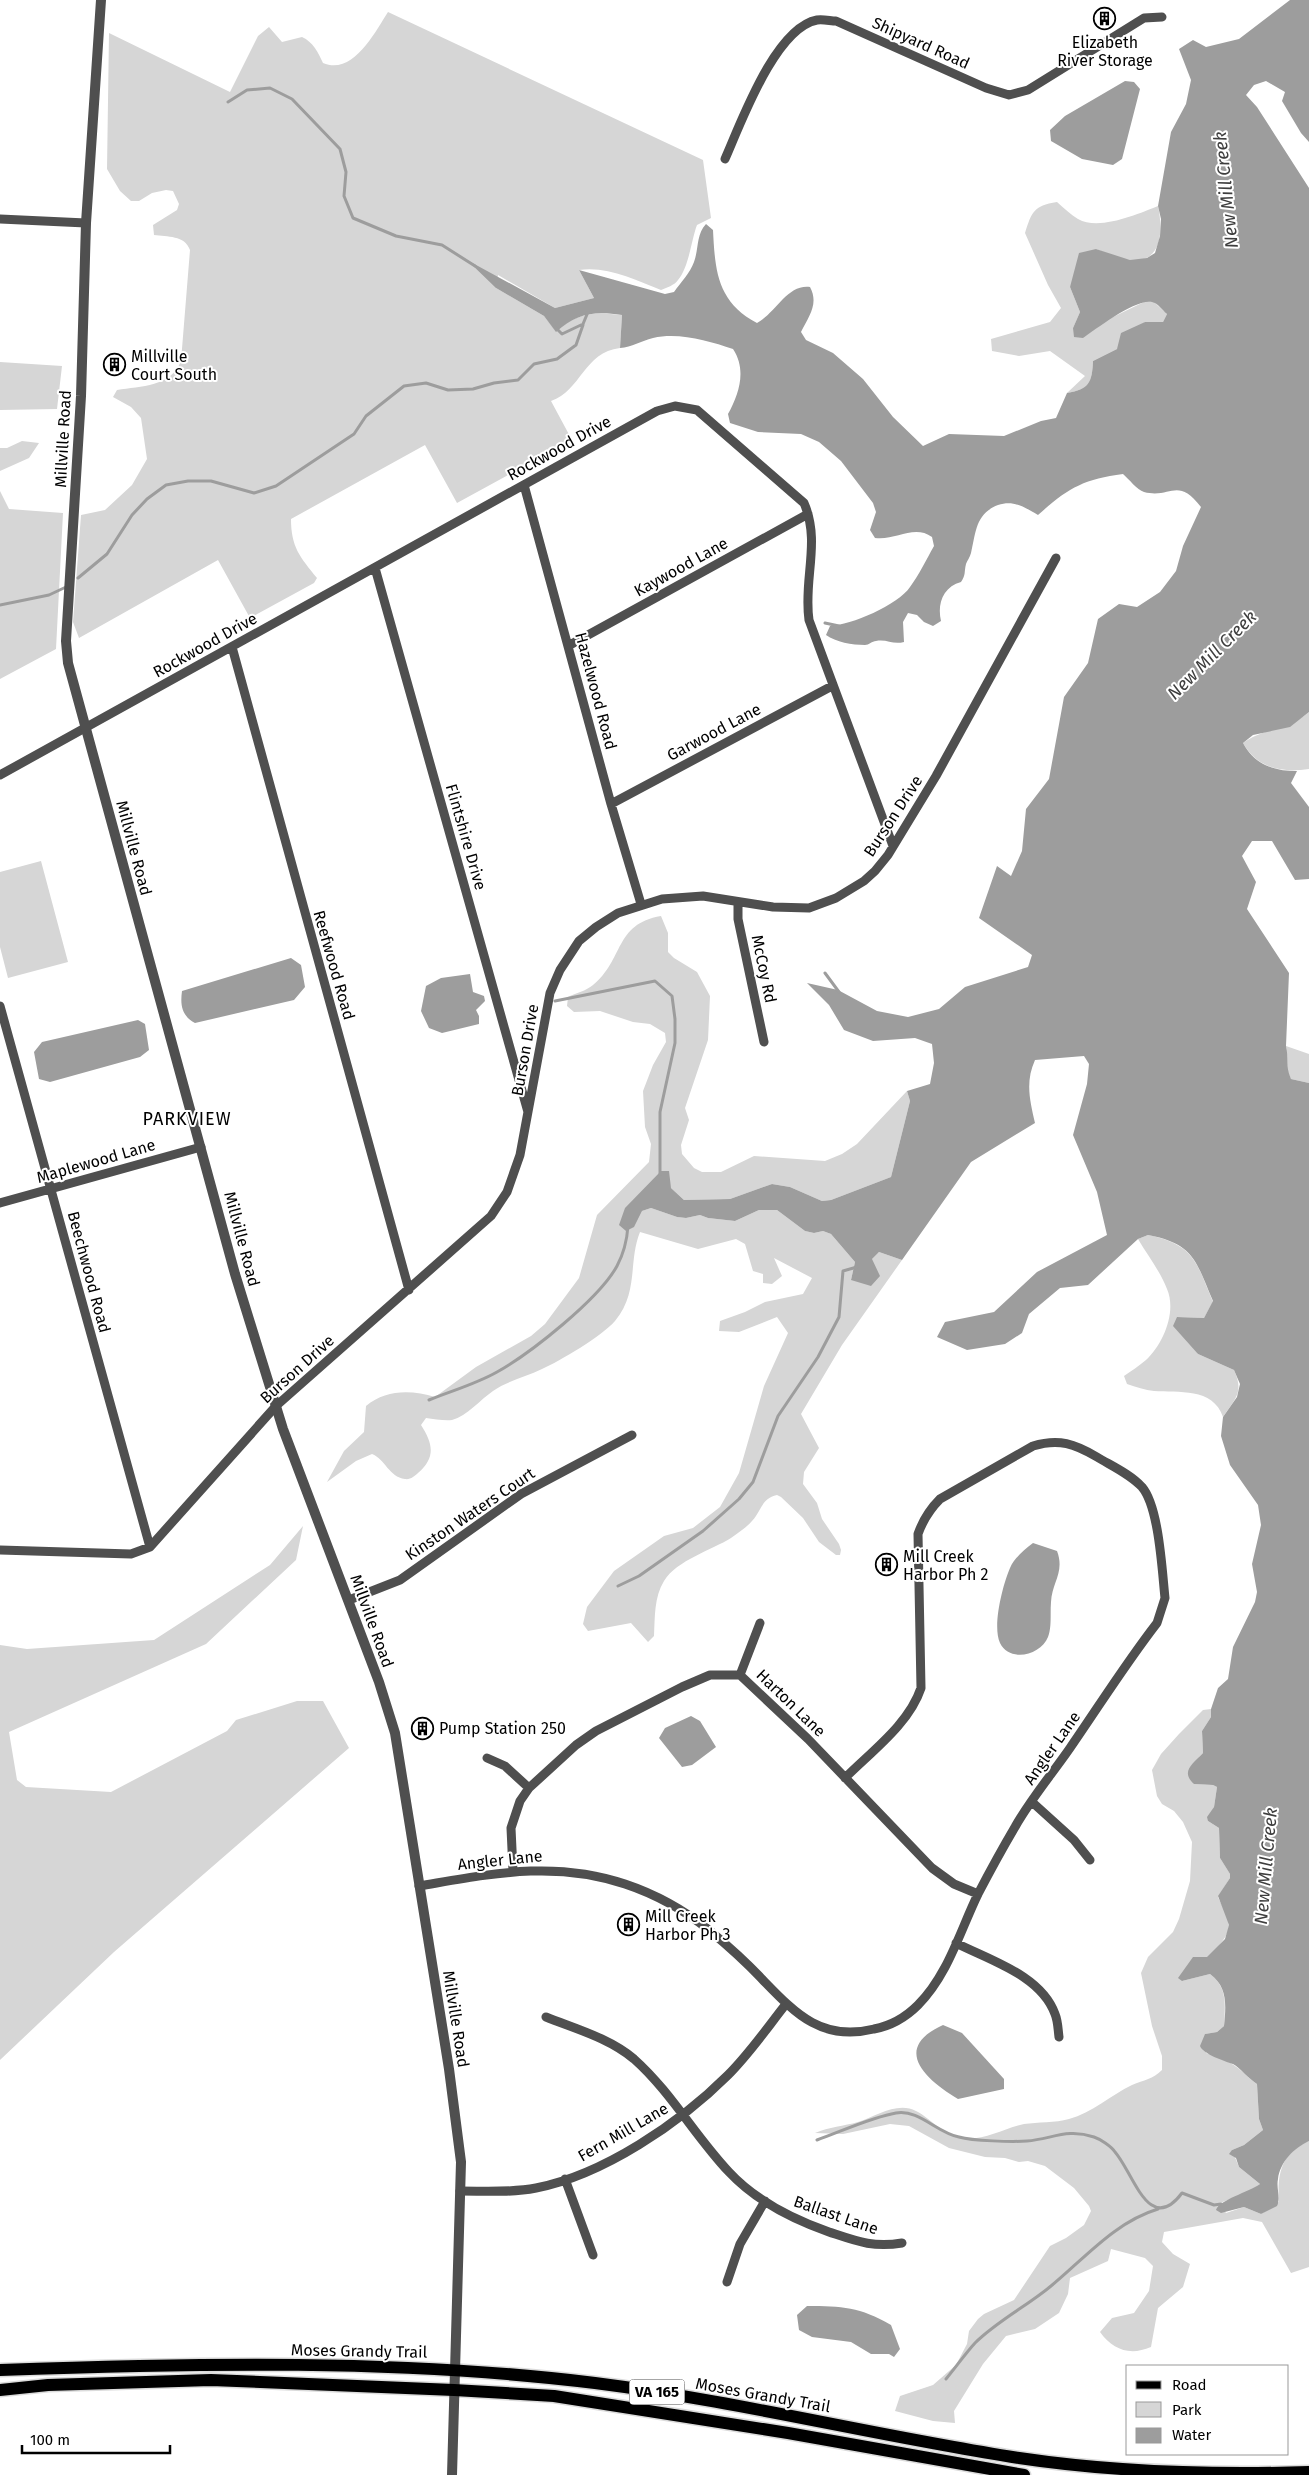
<svg xmlns="http://www.w3.org/2000/svg" width="1309" height="2475" font-family="'Fira Sans',sans-serif">
<rect width="100%" height="100%" fill="#fff"/>
<!-- green -->
<path fill="#d6d6d6" d="M 388,12 L 703,160 L 711,218 L 697,225 C 691,241 689,267 678,280 C 675,285 666,288 661,290 C 635,280 608,266 579,270 L 594,298 L 555,308 L 498,275 L 496,288 L 544,316 L 556,331 C 578,312 594,312 622,315 L 620,348 C 584,352 581,391 551,401 L 572,440 L 457,503 L 425,445 L 291,519 C 291,547 300,557 317,578 L 314,583 L 250,618 L 218,560 L 79,638 L 73,622 L 81,515 L 105,510 L 132,485 L 147,459 L 141,418 L 131,407 L 113,397 L 117,390 C 141,386 171,387 181,361 L 190,250 C 185,235 167,237 154,235 L 153,225 L 177,210 L 179,204 L 173,191 L 166,190 L 152,193 L 139,201 L 131,201 L 120,191 L 107,169 L 109,33 L 230,92 L 258,36 L 269,27 L 282,42 L 302,37 C 313,42 318,52 323,63 C 353,76 375,32 388,12 Z
M 1057,202 C 1064,208 1071,215 1078,219 C 1099,231 1138,214 1158,206 C 1163,229 1163,264 1130,260 C 1119,259 1107,253 1096,249 L 1070,287 L 1080,312 L 1073,328 L 1113,317 L 1146,301 L 1154,302 L 1167,314 L 1163,322 L 1145,322 L 1117,349 L 1093,361 C 1092,383 1089,389 1067,393 L 1085,376 L 1050,351 L 1019,356 L 992,351 L 991,339 L 1050,322 L 1061,308 L 1048,285 L 1025,233 C 1032,212 1033,206 1057,202 Z
M 0,362 L 62,366 L 57,409 L 0,410 Z
M 22,441 L 39,443 L 29,458 L 0,471 L 0,448 L 7,448 Z
M 0,491 L 9,509 L 63,513 L 56,649 L 0,679 Z
M 1309,712 L 1309,769 C 1281,773 1257,768 1243,743 C 1263,728 1290,729 1309,712 Z
M 41,861 L 68,962 L 8,978 L 0,947 L 0,872 Z
M 661,916 L 668,933 L 668,952 L 674,958 L 697,972 L 710,996 L 708,1040 L 685,1108 L 689,1120 L 681,1145 L 682,1154 L 694,1168 L 702,1172 L 721,1172 L 754,1156 L 825,1161 L 842,1154 L 857,1144 L 907,1091 L 910,1101 L 891,1177 L 831,1200 L 822,1201 L 790,1187 L 772,1184 L 730,1199 L 684,1200 L 671,1188 L 661,1171 L 634,1227 L 642,1211 L 651,1208 L 677,1217 L 686,1218 L 700,1215 L 708,1218 L 735,1221 L 759,1210 L 777,1210 L 805,1231 L 814,1233 L 823,1231 L 831,1234 L 855,1262 L 851,1280 L 879,1252 L 902,1260 L 842,1345 L 801,1414 L 819,1448 L 804,1472 L 803,1484 L 817,1503 L 822,1519 L 839,1544 L 841,1550 L 840,1555 L 836,1555 L 819,1542 L 803,1518 L 781,1497 L 777,1495 C 761,1499 762,1510 752,1521 C 747,1527 738,1533 731,1538 C 712,1550 677,1560 664,1581 C 654,1597 655,1617 654,1636 L 648,1642 L 631,1623 L 588,1631 L 583,1624 L 587,1607 L 614,1571 L 664,1536 L 693,1528 L 720,1507 L 739,1473 L 764,1386 L 788,1333 L 777,1317 L 739,1332 L 719,1331 L 720,1321 L 745,1312 L 765,1302 L 803,1294 L 812,1278 L 774,1258 L 782,1276 L 772,1284 L 763,1283 L 763,1274 L 753,1271 L 745,1244 L 736,1239 L 698,1249 L 640,1232 C 628,1262 639,1292 615,1321 C 602,1336 560,1361 542,1369 C 526,1377 507,1381 493,1391 C 481,1399 467,1416 452,1420 C 445,1421 434,1419 426,1418 L 421,1425 C 433,1444 436,1457 418,1473 C 415,1476 410,1480 405,1479 C 389,1477 385,1459 372,1454 L 356,1461 L 327,1482 L 344,1451 L 364,1432 L 366,1406 C 386,1389 412,1390 435,1397 L 476,1367 L 531,1336 L 545,1324 L 579,1278 L 597,1215 L 649,1162 L 651,1144 L 645,1127 L 643,1091 L 653,1065 L 666,1042 L 665,1033 L 650,1024 L 633,1022 L 600,1011 L 574,1012 L 567,1006 L 568,997 C 576,993 586,991 593,985 C 624,960 614,924 661,916 Z
M 1286,1046 L 1309,1054 L 1309,1083 L 1291,1079 C 1284,1064 1289,1060 1286,1046 Z
M 1148,1235 C 1195,1245 1196,1262 1213,1302 L 1204,1318 L 1177,1317 L 1198,1354 L 1234,1370 C 1244,1392 1236,1398 1223,1417 C 1213,1387 1178,1393 1154,1391 C 1145,1390 1136,1387 1127,1384 L 1124,1376 C 1131,1371 1139,1366 1146,1360 C 1163,1344 1177,1312 1167,1289 C 1160,1271 1148,1256 1138,1239 Z
M 303,1526 L 296,1560 L 206,1644 L 9,1732 L 17,1780 L 26,1787 L 111,1792 L 227,1731 L 236,1720 L 297,1701 L 323,1701 L 349,1748 L 114,1952 L 0,2060 L 0,1645 L 27,1649 L 154,1640 L 270,1565 Z
M 1211,1709 L 1211,1717 L 1202,1731 L 1203,1753 L 1191,1766 L 1194,1784 L 1213,1785 L 1217,1787 L 1214,1807 L 1208,1821 L 1219,1828 L 1220,1858 L 1230,1874 L 1230,1878 L 1218,1897 C 1221,1904 1229,1917 1229,1926 C 1228,1944 1195,1968 1182,1981 L 1210,1974 C 1228,1987 1225,2006 1224,2026 L 1217,2032 L 1205,2034 L 1206,2053 C 1210,2054 1232,2063 1235,2066 C 1243,2071 1249,2079 1257,2084 L 1259,2119 L 1263,2130 L 1244,2145 L 1232,2150 L 1239,2167 L 1260,2184 L 1249,2192 L 1220,2203 L 1226,2213 L 1244,2207 L 1261,2214 L 1279,2202 C 1277,2174 1281,2153 1309,2141 L 1309,2267 L 1291,2273 L 1262,2222 L 1243,2218 L 1164,2232 L 1162,2242 L 1173,2254 L 1190,2264 L 1183,2287 L 1158,2308 L 1151,2347 C 1130,2356 1113,2350 1100,2332 L 1112,2318 L 1134,2313 L 1149,2291 L 1153,2266 L 1145,2258 L 1111,2249 L 1108,2261 L 1070,2278 L 1068,2294 L 1059,2313 L 1035,2329 L 1006,2336 L 983,2364 L 954,2411 L 955,2423 L 933,2421 L 895,2411 L 900,2396 L 933,2385 L 956,2365 L 967,2344 L 969,2331 L 978,2319 L 984,2314 L 1014,2300 L 1050,2246 L 1066,2238 L 1084,2225 L 1091,2211 L 1089,2206 L 1074,2188 L 1045,2166 L 1028,2161 L 1019,2162 L 1005,2158 L 985,2157 L 949,2148 L 909,2126 L 890,2124 L 843,2134 L 815,2133 C 829,2127 844,2126 858,2122 C 876,2116 898,2101 916,2111 C 932,2119 942,2135 961,2138 C 982,2142 1004,2128 1024,2124 C 1038,2122 1055,2123 1069,2119 C 1092,2113 1111,2095 1132,2085 C 1144,2080 1153,2079 1162,2070 L 1162,2056 L 1152,2026 L 1141,1973 L 1148,1957 L 1173,1932 L 1179,1919 L 1190,1881 L 1192,1842 L 1183,1822 L 1174,1811 L 1162,1804 L 1157,1796 L 1152,1770 L 1161,1754 L 1179,1734 L 1203,1710 Z"/>
<!-- water -->
<path fill="#9d9d9d" d="M 1290,0 L 1309,0 L 1309,142 L 1301,133 L 1282,101 L 1285,92 L 1266,81 L 1254,85 L 1246,95 L 1257,107 L 1309,188 L 1309,712 L 1290,727 L 1253,735 L 1243,743 C 1254,764 1273,771 1297,771 L 1291,783 L 1309,807 L 1309,879 L 1295,880 L 1272,841 L 1252,841 L 1242,856 L 1256,882 L 1247,909 L 1289,973 L 1286,1046 C 1289,1059 1285,1065 1291,1079 L 1309,1083 L 1309,2141 C 1294,2148 1280,2162 1278,2179 C 1276,2188 1281,2198 1277,2206 L 1261,2214 L 1244,2207 L 1221,2213 L 1216,2210 C 1219,2200 1249,2192 1260,2184 L 1239,2167 L 1236,2158 L 1229,2154 L 1232,2150 L 1244,2145 L 1263,2130 L 1259,2119 L 1257,2084 C 1250,2080 1239,2067 1233,2064 C 1224,2061 1203,2054 1200,2046 L 1205,2034 L 1217,2032 L 1224,2026 C 1226,2006 1228,1987 1210,1974 L 1182,1981 L 1178,1978 L 1193,1957 L 1207,1957 L 1225,1939 L 1229,1925 L 1218,1896 L 1230,1878 L 1230,1874 L 1220,1858 L 1219,1828 L 1208,1821 L 1207,1817 L 1214,1807 L 1217,1787 L 1213,1785 L 1194,1784 C 1180,1771 1193,1764 1203,1753 L 1202,1731 L 1211,1717 L 1211,1709 L 1218,1688 L 1228,1679 L 1233,1647 L 1255,1602 L 1257,1592 L 1252,1564 L 1261,1525 L 1258,1505 L 1230,1465 L 1221,1436 L 1223,1417 L 1237,1397 L 1240,1384 L 1234,1370 L 1198,1354 L 1173,1326 L 1177,1317 L 1204,1318 L 1213,1301 C 1196,1262 1195,1244 1148,1235 L 1138,1239 L 1088,1285 L 1060,1288 L 1029,1314 L 1022,1333 L 1005,1344 L 967,1350 L 937,1337 L 945,1322 L 994,1312 L 1037,1272 L 1107,1235 L 1097,1192 L 1073,1135 L 1087,1084 L 1089,1064 L 1084,1056 L 1035,1060 C 1025,1082 1030,1101 1035,1123 L 971,1162 L 902,1260 L 879,1252 L 872,1259 L 880,1276 L 871,1286 L 851,1280 L 855,1262 L 831,1234 L 823,1231 L 814,1233 L 805,1231 L 777,1210 L 759,1210 L 735,1221 L 708,1218 L 700,1215 L 686,1218 L 677,1217 L 651,1208 L 642,1211 L 634,1227 L 626,1231 L 619,1225 L 625,1208 L 661,1171 L 669,1171 L 671,1188 L 684,1200 L 730,1199 L 772,1184 L 790,1187 L 822,1201 L 831,1200 L 891,1177 L 910,1101 L 907,1091 L 930,1084 L 934,1063 L 932,1044 L 915,1038 L 873,1041 L 844,1030 L 829,1005 L 807,983 L 838,990 L 877,1011 L 908,1017 L 939,1009 L 965,987 L 1028,967 L 1032,955 L 979,918 L 997,866 L 1011,876 L 1022,851 L 1026,809 L 1049,779 L 1064,697 L 1088,663 L 1098,619 L 1119,604 L 1137,607 L 1160,592 L 1176,571 L 1183,546 L 1201,507 C 1177,476 1171,499 1144,492 C 1137,490 1129,479 1123,474 C 1083,479 1067,489 1038,515 C 1024,507 1014,500 998,505 C 975,514 976,533 971,553 C 970,557 967,561 966,564 C 964,572 966,575 961,582 C 943,587 937,604 941,621 L 933,626 L 924,622 L 917,615 L 908,613 L 903,622 L 904,642 C 893,645 887,639 876,641 C 872,641 869,645 865,645 C 852,645 836,642 826,635 L 830,626 C 851,625 898,605 910,587 C 919,575 926,560 934,546 L 932,537 C 914,524 895,541 875,538 L 870,530 L 876,512 L 873,503 L 841,461 L 819,442 L 801,434 L 758,432 L 730,423 L 728,414 C 739,394 747,370 733,349 C 709,341 679,332 653,338 C 641,341 632,347 620,348 L 622,315 C 594,311 577,313 556,332 L 544,316 L 496,288 L 467,260 L 555,308 L 594,298 L 579,270 L 665,294 L 674,292 C 681,282 690,273 694,262 C 699,248 696,235 706,224 L 713,230 C 715,270 717,302 757,323 C 776,313 787,284 810,287 C 819,304 809,316 801,332 L 806,340 L 833,353 L 863,379 L 893,417 L 923,446 L 949,434 L 1004,436 L 1041,421 L 1056,418 L 1067,393 C 1089,389 1092,383 1093,361 L 1117,349 L 1121,333 L 1145,322 L 1163,322 L 1167,314 C 1162,310 1158,303 1152,302 C 1136,298 1096,329 1083,338 L 1074,337 L 1073,328 L 1080,312 L 1070,287 L 1079,253 L 1096,249 L 1130,260 L 1147,258 L 1155,253 L 1160,236 L 1161,219 L 1158,206 L 1171,132 L 1186,104 L 1191,80 L 1179,49 L 1193,40 L 1206,47 L 1239,39 Z
M 1125,81 L 1134,82 L 1140,89 L 1122,159 L 1113,165 L 1082,159 L 1051,141 L 1050,130 L 1065,116 Z
M 291,958 L 301,965 L 305,987 L 294,1000 L 195,1023 C 182,1016 180,1006 182,991 Z
M 470,974 L 473,992 L 484,996 L 485,1001 L 476,1010 L 479,1016 L 479,1024 L 442,1033 L 429,1028 L 421,1011 L 426,986 L 441,978 Z
M 138,1020 L 145,1024 L 149,1050 L 140,1057 L 50,1082 L 39,1079 L 34,1052 L 42,1042 Z
M 1033,1543 L 1057,1551 C 1065,1572 1052,1582 1051,1602 C 1050,1613 1052,1627 1048,1637 C 1041,1655 1010,1663 1000,1643 C 992,1626 1003,1584 1010,1568 C 1015,1557 1024,1550 1033,1543 Z
M 691,1716 L 700,1721 L 716,1747 L 692,1765 L 682,1767 L 659,1738 L 665,1728 Z
M 943,2025 L 962,2033 L 1004,2079 L 1004,2089 L 958,2099 C 924,2079 892,2048 943,2025 Z
M 807,2306 C 842,2306 860,2307 891,2325 L 900,2349 L 894,2357 L 889,2354 L 871,2354 L 851,2342 L 812,2337 L 799,2330 L 797,2315 Z"/>
<g fill="none" stroke-linecap="round" stroke-linejoin="round">
<!-- stream -->
<path stroke="#9d9d9d" stroke-width="3" d="M 228,102 L 247,90 L 270,88 L 292,99 L 340,149 L 346,172 L 344,196 L 353,218 L 396,236 L 442,245 L 475,266
M 555,327 L 562,334 L 583,324 L 588,312
M 78,578 L 107,554 L 132,515 L 147,499 L 166,485 L 188,481 L 211,481 L 254,493 L 276,486 L 354,434 L 366,416 L 404,386 L 426,383 L 448,390 L 473,389 L 494,383 L 518,380 L 534,364 L 557,359 L 576,345 L 583,325
M 0,605 L 49,595 L 66,587
M 825,623 L 839,626
M 825,973 L 839,992
M 555,1001 L 655,981 L 672,996 L 675,1019 L 675,1043 L 660,1112 L 660,1174
M 429,1400 C 451,1391 476,1384 497,1372 C 531,1353 599,1299 617,1266 C 624,1253 627,1240 628,1226
M 618,1586 L 639,1576 L 703,1531 L 739,1499 L 753,1482 L 778,1416 L 818,1357 L 839,1317 L 843,1271 L 857,1267
M 817,2140 C 840,2132 872,2117 896,2113 C 919,2109 937,2133 959,2137 C 973,2141 1012,2142 1027,2141 C 1052,2139 1067,2128 1094,2137 C 1100,2139 1111,2146 1115,2152 C 1133,2172 1149,2237 1182,2193 L 1214,2205 L 1221,2204
M 946,2379 C 956,2367 965,2354 975,2343 C 997,2321 1027,2306 1051,2286 C 1085,2258 1115,2222 1158,2209"/>
<defs>
<path id="primary" d="M 0,2370 C 197,2363 400,2359 595,2383 C 737,2401 877,2436 1019,2458 C 1113,2472 1213,2475 1309,2472
M 0,2390 L 48,2385 L 211,2380 L 454,2390 L 554,2396 L 788,2433 L 1024,2475"/>
</defs>
<!-- primary casing -->
<use href="#primary" stroke="#dbdbdb" stroke-width="15"/>
<!-- minor -->
<path stroke="#4f4f4f" stroke-width="9" d="M 725,159 C 741,123 775,28 817,20 C 823,19 831,21 836,21 L 986,88 L 1009,95 L 1028,90 L 1144,18 L 1162,17
M 0,219 L 86,223
M 524,485 L 611,804 L 641,904
M 375,568 L 528,1112
M 568,646 L 808,514
M 232,647 L 409,1290
M 0,775 L 657,411 L 675,406 L 697,410 L 804,503 C 821,542 803,580 809,620 L 893,846
M 611,804 L 832,686
M 738,902 L 738,919 L 764,1042
M 0,1006 L 150,1547
M 0,1203 L 201,1147
M 0,1550 L 131,1554 L 150,1547 L 276,1406 L 491,1216 L 507,1192 L 520,1155 L 550,993 L 560,970 L 579,941 L 596,927 L 618,913 L 662,899 L 703,896 L 773,907 L 809,908 L 836,898 L 864,881 L 875,871 L 888,855 L 936,776 L 1056,558
M 349,1600 L 400,1580 L 521,1494 L 632,1435
M 740,1675 L 760,1623
M 487,1758 L 505,1766 L 529,1788
M 1032,1802 L 1074,1840 L 1090,1860
M 513,1871 L 511,1828 L 520,1801 L 529,1788 L 576,1745 L 596,1731 L 682,1687 L 710,1675 L 740,1675 L 808,1739 L 932,1868 L 954,1884 L 978,1894
M 419,1886 C 491,1874 554,1860 625,1884 C 655,1894 684,1910 709,1930 C 727,1945 745,1961 761,1978 C 795,2013 821,2042 874,2029 C 890,2026 906,2017 918,2005 C 948,1975 960,1931 978,1894 C 990,1871 1002,1849 1015,1827 C 1030,1800 1052,1774 1070,1748 C 1099,1706 1126,1663 1157,1623 L 1165,1598 C 1162,1570 1159,1507 1142,1487 C 1130,1474 1112,1466 1097,1457 C 1075,1444 1059,1438 1033,1446 L 940,1499 C 929,1510 923,1520 918,1534 L 921,1688 C 909,1724 872,1751 845,1778
M 956,1943 C 989,1960 1041,1975 1055,2014 C 1058,2021 1058,2030 1059,2037
M 546,2017 C 576,2029 609,2038 634,2059 C 671,2092 695,2136 729,2172 C 756,2201 792,2219 829,2232 C 856,2241 873,2248 902,2243
M 565,2179 L 593,2255
M 460,2191 C 485,2191 511,2193 536,2188 C 603,2175 680,2123 728,2075 C 750,2053 767,2028 786,2004
M 727,2282 L 740,2244 L 765,2201"/>
<!-- tertiary -->
<path stroke="#4f4f4f" stroke-width="10" d="M 101,0 L 86,223 L 81,396 L 66,641 L 68,663 L 235,1274 L 283,1429 L 379,1682 L 395,1733 L 449,2069 L 461,2162 L 452,2475"/>
<!-- primary -->
<use href="#primary" stroke="#000" stroke-width="12"/>
</g>
<!-- icons -->
<defs>
<symbol id="building-ring" viewBox="-11 -11 22 22"><circle r="9.5" fill="#fff" stroke="#000" stroke-width="1.5"/><path d="M-4-6H4V6H1V3H-1V6H-4ZM-2.5-4.3h1.7v1.8h-1.7ZM.8-4.3h1.7v1.8H.8ZM-2.5-1h1.7V.8h-1.7ZM.8-1h1.7V.8H.8Z" fill="#000"/></symbol>
</defs>
<g fill-rule="evenodd">
<use href="#building-ring" x="1092" y="6" width="25" height="25"/>
<use href="#building-ring" x="102" y="352" width="25" height="25"/>
<use href="#building-ring" x="874" y="1552" width="25" height="25"/>
<use href="#building-ring" x="410" y="1716" width="25" height="25"/>
<use href="#building-ring" x="616" y="1912" width="25" height="25"/>
</g>
<g text-anchor="middle" dominant-baseline="central" stroke-width="4" stroke-linejoin="round" paint-order="stroke">
<!-- shield labels -->
<rect fill="#fff" stroke="#4c4c4c" stroke-width="1" x="629.5" y="2379.5" width="55" height="25" rx="4"/>
<g font-size="15" font-weight="bold" fill="#000">
<text x="657" y="2392">VA 165</text>
</g>
<!-- poi labels -->
<g font-size="16" fill="#000" stroke="#fff" text-anchor="start">
<text x="1105" y="42" text-anchor="middle">Elizabeth<tspan x="1105" dy="18">River Storage</tspan></text>
<text x="131" y="356">Millville<tspan x="131" dy="18">Court South</tspan></text>
<text x="903" y="1556">Mill Creek<tspan x="903" dy="18">Harbor Ph 2</tspan></text>
<text x="439" y="1728">Pump Station 250</text>
<text x="645" y="1916">Mill Creek<tspan x="645" dy="18">Harbor Ph 3</tspan></text>
</g>
<!-- street labels -->
<g font-size="16" fill="#000" stroke="#fff">
<text transform="translate(921 43) rotate(24)">Shipyard Road</text>
<text transform="translate(63 439) rotate(-87)">Millville Road</text>
<text transform="translate(559 448) rotate(-29)">Rockwood Drive</text>
<text transform="translate(681 567) rotate(-29)">Kaywood Lane</text>
<text transform="translate(205 645) rotate(-29)">Rockwood Drive</text>
<text transform="translate(596 691) rotate(75)">Hazelwood Road</text>
<text transform="translate(714 732) rotate(-28)">Garwood Lane</text>
<text transform="translate(893 816) rotate(-57)">Burson Drive</text>
<text transform="translate(466 837) rotate(74)">Flintshire Drive</text>
<text transform="translate(134 848) rotate(75)">Millville Road</text>
<text transform="translate(334 965) rotate(74)">Reefwood Road</text>
<text transform="translate(764 969) rotate(78)">McCoy Rd</text>
<text transform="translate(525 1050) rotate(-80)">Burson Drive</text>
<text transform="translate(96 1161) rotate(-16)">Maplewood Lane</text>
<text transform="translate(242 1239) rotate(75)">Millville Road</text>
<text transform="translate(89 1272) rotate(75)">Beechwood Road</text>
<text transform="translate(297 1369) rotate(-42)">Burson Drive</text>
<text transform="translate(470 1514) rotate(-34)">Kinston Waters Court</text>
<text transform="translate(372 1621) rotate(70)">Millville Road</text>
<text transform="translate(791 1703) rotate(44)">Harton Lane</text>
<text transform="translate(1052 1748) rotate(-55)">Angler Lane</text>
<text transform="translate(500 1860) rotate(-6)">Angler Lane</text>
<text transform="translate(456 2019) rotate(81)">Millville Road</text>
<text transform="translate(623 2132) rotate(-30)">Fern Mill Lane</text>
<text transform="translate(836 2215) rotate(19)">Ballast Lane</text>
<text transform="translate(359 2351) rotate(1)">Moses Grandy Trail</text>
<text transform="translate(763 2395) rotate(10)">Moses Grandy Trail</text>
</g>
<!-- water labels -->
<g font-size="18" font-style="italic" fill="#3e3e3e" stroke="#fff">
<text transform="translate(1226 190) rotate(-96)">New Mill Creek</text>
<text transform="translate(1212 655) rotate(-45)">New Mill Creek</text>
<text transform="translate(1266 1866) rotate(-85)">New Mill Creek</text>
</g>
<!-- neighbourhood labels -->
<g font-size="18" letter-spacing="1" fill="#000" stroke="#fff">
<text x="187" y="1119">PARKVIEW</text>
</g>
</g>
<!-- legend -->
<rect x="1126" y="2365" width="162" height="90" fill="#ffffff" stroke="#999999"/>
<rect x="1136" y="2381" width="25" height="8" fill="#000000" stroke="#999999"/>
<text x="1172" y="2390" font-size="15" fill="#000000">Road</text>
<rect x="1136" y="2402" width="25" height="15" fill="#d6d6d6" stroke="#999999"/>
<text x="1172" y="2415" font-size="15" fill="#000000">Park</text>
<rect x="1136" y="2428" width="25" height="15" fill="#9d9d9d" stroke="#999999"/>
<text x="1172" y="2440" font-size="15" fill="#000000">Water</text>
<!-- scale -->
<path d="M22 2445v8h148v-8" fill="none" stroke="#000000" stroke-width="2.5"/>
<text x="30" y="2445" font-size="15" fill="#000000" stroke="#ffffff" stroke-width="4" paint-order="stroke">100 m</text>
</svg>
